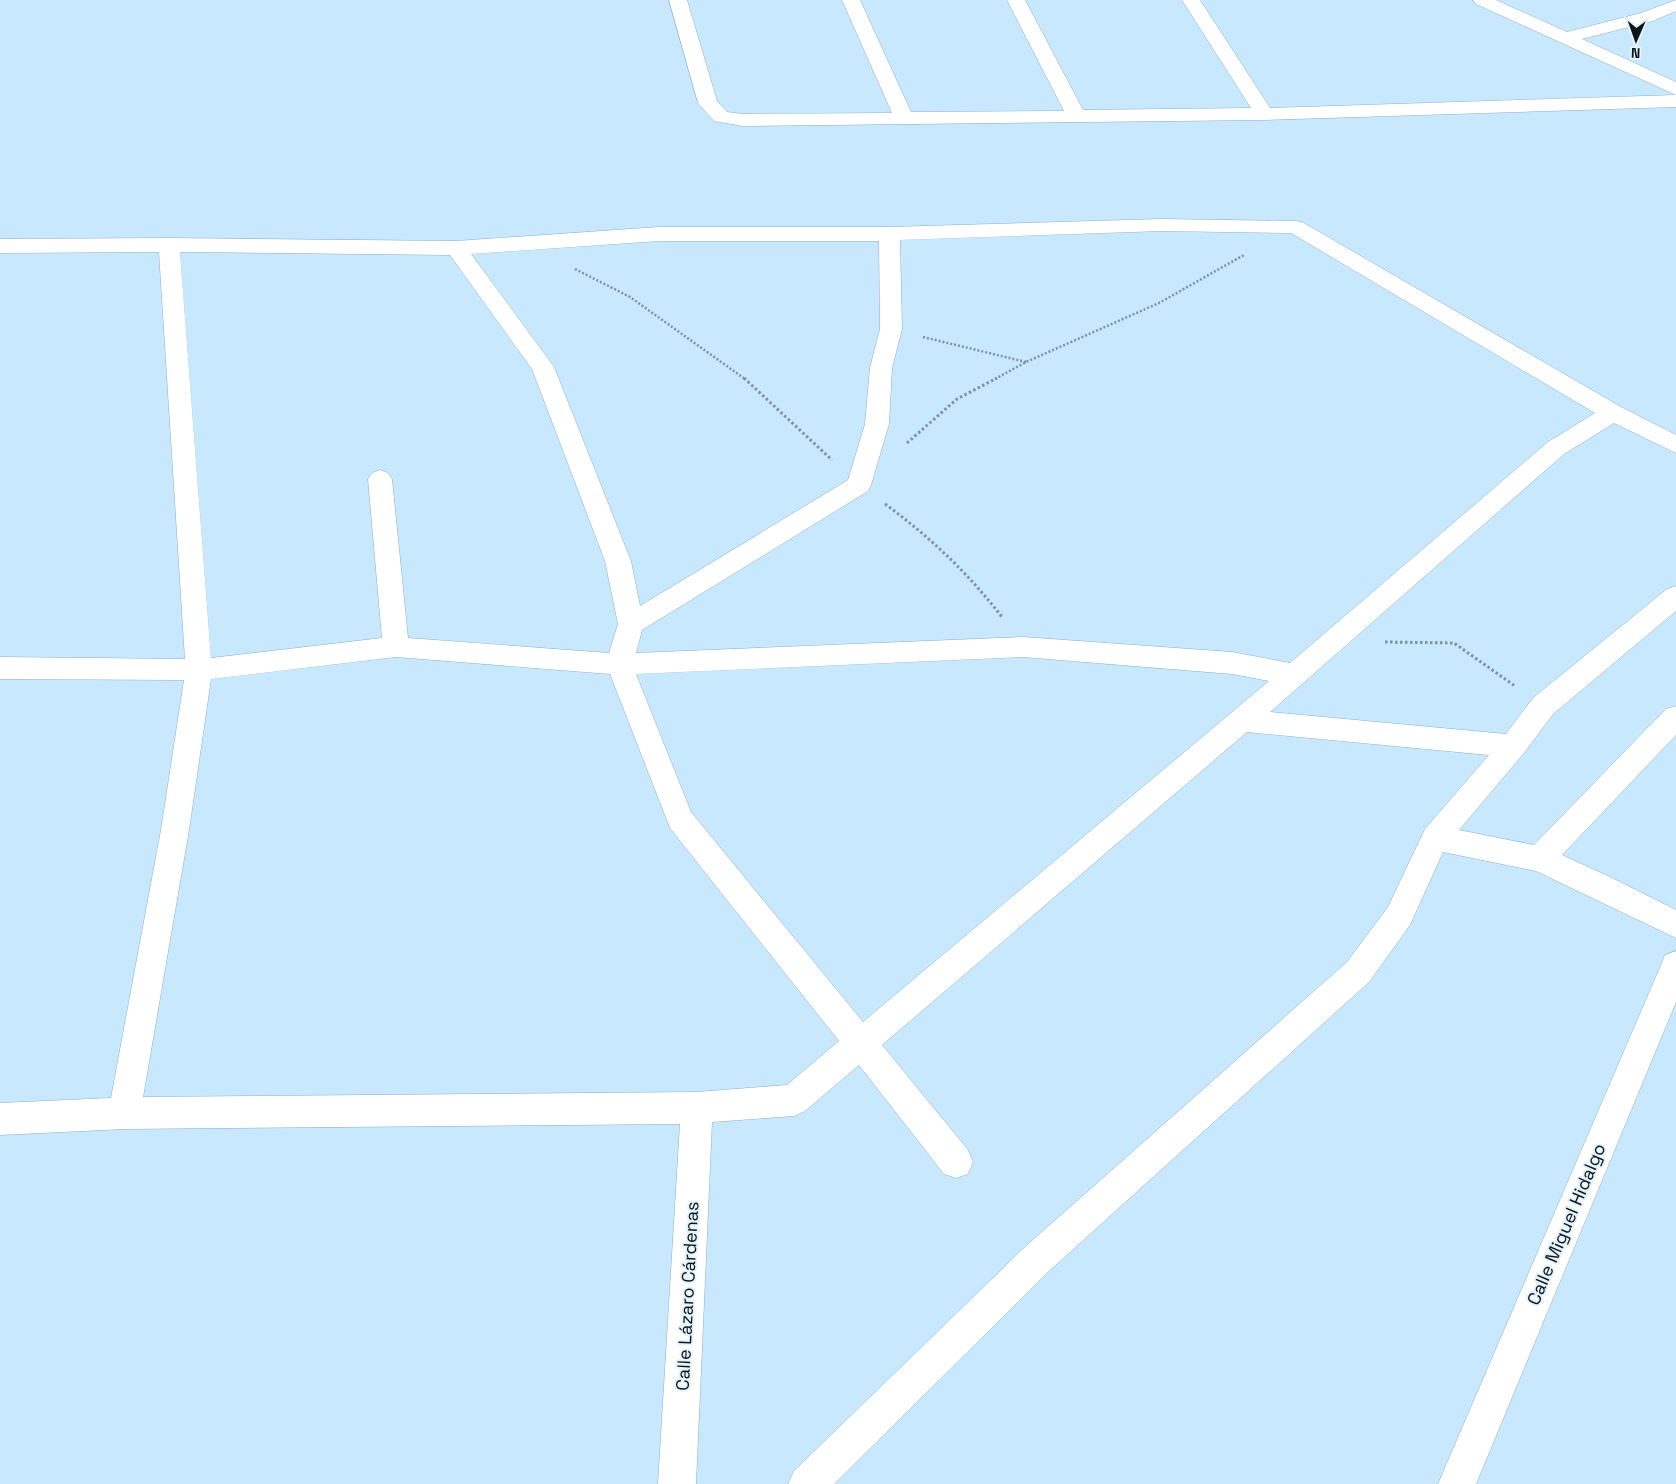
<svg xmlns="http://www.w3.org/2000/svg" width="1676" height="1484" font-family="'Space Grotesk',sans-serif">
<rect width="100%" height="100%" fill="#c8e8fd"/>
<g fill="none" stroke-linecap="round" stroke-linejoin="round">
<defs>
<path id="minor" d="M 669,0 L 687,0 L 717,101 L 727,112 L 743,114 L 892,113 L 842,0 L 860,0 L 911,112 L 1064,111 L 1007,0 L 1025,0 L 1083,110 L 1251,108 L 1182,0 L 1200,0 L 1270,108 L 1676,95 L 1676,107 L 1264,120 L 743,126 L 714,121 L 698,103 Z
M 1473,0 L 1496,0 L 1567,32 L 1641,13 L 1676,0 L 1676,11 L 1653,21 L 1582,39 L 1676,82 L 1676,95 L 1476,4 Z
M 1162,219 L 1295,221 L 1302,222 L 1621,407 L 1676,435 L 1676,453 L 1614,423 L 1564,454 L 1270,712 L 1506,734 L 1533,698 L 1667,589 L 1676,586 L 1676,611 L 1553,714 L 1523,754 L 1459,830 L 1534,845 L 1666,709 L 1676,706 L 1676,735 L 1562,855 L 1612,878 L 1676,910 L 1676,938 L 1536,871 L 1443,852 L 1410,925 L 1369,982 L 1049,1271 L 834,1484 L 788,1484 L 794,1471 L 1025,1247 L 1347,962 L 1388,907 L 1425,829 L 1489,755 L 1247,732 L 882,1045 L 968,1150 L 973,1162 L 968,1174 L 956,1178 L 944,1174 L 859,1065 L 805,1111 L 794,1116 L 712,1122 L 696,1484 L 658,1484 L 680,1124 L 124,1129 L 0,1135 L 0,1103 L 111,1098 L 161,830 L 184,680 L 0,679 L 0,657 L 185,659 L 159,252 L 0,253 L 0,239 L 169,238 L 456,241 L 659,227 L 889,227 ZM 1162,231 L 1291,233 L 1595,413 L 1548,442 L 1290,663 L 1232,652 L 1023,637 L 636,653 L 642,630 L 868,491 L 871,485 L 889,424 L 892,368 L 902,329 L 900,240 ZM 659,241 L 879,241 L 880,329 L 870,368 L 865,424 L 848,480 L 640,606 L 631,561 L 554,367 L 471,254 ZM 180,252 L 450,255 L 532,369 L 605,561 L 618,624 L 609,653 L 408,638 L 392,479 L 388,473 L 380,470 L 372,473 L 368,479 L 382,638 L 211,658 ZM 396,657 L 610,674 L 670,828 L 839,1041 L 787,1085 L 697,1092 L 143,1097 L 189,830 L 211,679 ZM 1023,657 L 1232,674 L 1269,681 L 863,1022 L 691,812 L 636,674 Z
M 1676,951 L 1676,1002 L 1476,1484 L 1438,1484 L 1661,965 L 1665,955 Z"/>
</defs>
<!-- minor casing -->
<use href="#minor" stroke="#90afc3" stroke-width="1"/>
<!-- path-far1 -->
<path stroke="#7c93a3" stroke-width="2.5" stroke-dasharray="2 2" stroke-linecap="butt" d="M 575,269 L 630,297 L 745,379
M 923,337 L 1026,362
M 995,379 L 1026,362 L 1159,303 L 1244,255"/>
<!-- path -->
<path stroke="#7c93a3" stroke-width="3" stroke-dasharray="2.5 2.5" stroke-linecap="butt" d="M 744,378 L 832,460
M 907,443 L 957,399 L 997,378
M 885,504 C 930,537 968,573 1002,617
M 1385,642 L 1454,643 L 1515,686"/>
<!-- minor -->
<use href="#minor" fill="#fff" fill-rule="evenodd"/>
</g>
<g text-anchor="middle" dominant-baseline="central" stroke-width="4" stroke-linejoin="round" paint-order="stroke">
<!-- near-street labels -->
<g font-size="18" fill="#0a151c" stroke="#e5f2fa">
<text transform="translate(1566 1224) rotate(-67)">Calle Miguel Hidalgo</text>
<text transform="translate(687 1296) rotate(-87)">Calle Lázaro Cárdenas</text>
</g>
</g>
<!-- north arrow -->
<g transform="translate(1636 40) rotate(182)" stroke="#e5f2fa" stroke-width="4" paint-order="stroke">
<path d="M0-4L9 19L0 12L-9 19Z" fill="#0a151c"/>
<text y="-8" font-size="14" font-weight="bold" text-anchor="middle" fill="#0a151c">N</text>
</g>
</svg>
